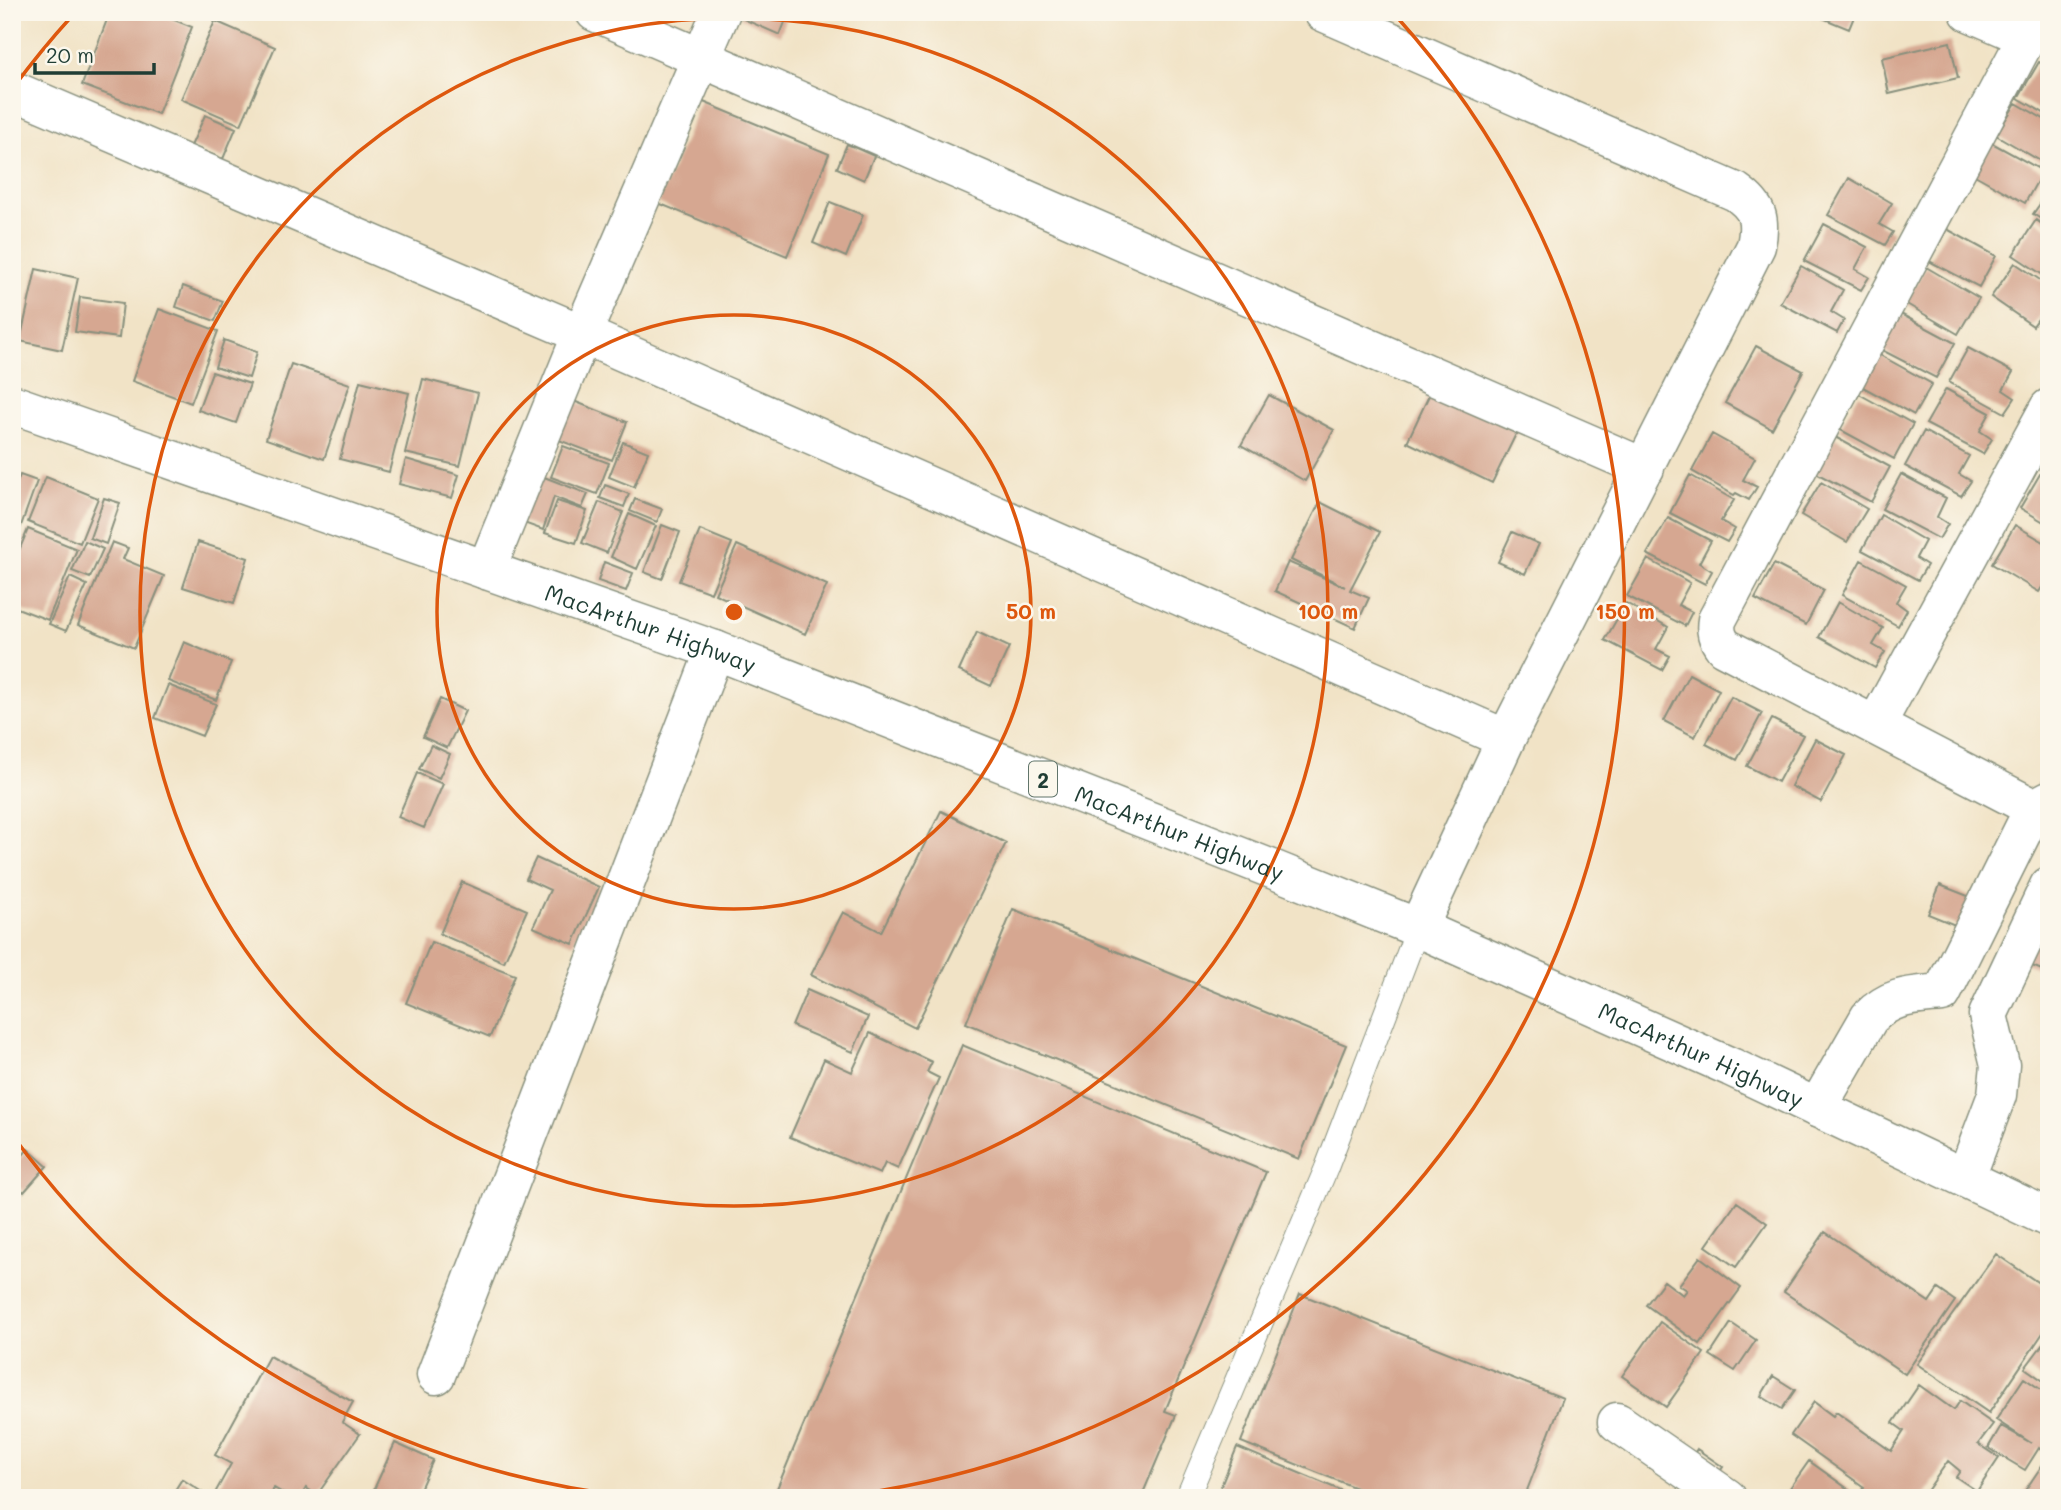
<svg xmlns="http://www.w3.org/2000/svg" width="2061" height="1510" font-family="Mali,sans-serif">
<rect width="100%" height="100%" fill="#fbf7ec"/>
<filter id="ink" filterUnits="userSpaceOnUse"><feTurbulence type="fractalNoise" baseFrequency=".0143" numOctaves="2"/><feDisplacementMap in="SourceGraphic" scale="14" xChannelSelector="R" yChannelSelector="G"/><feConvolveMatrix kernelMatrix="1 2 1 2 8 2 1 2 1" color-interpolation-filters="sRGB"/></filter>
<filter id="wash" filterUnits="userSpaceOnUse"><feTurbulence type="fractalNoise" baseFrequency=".00686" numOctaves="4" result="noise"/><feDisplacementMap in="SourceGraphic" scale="28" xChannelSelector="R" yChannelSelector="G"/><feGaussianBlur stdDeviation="1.57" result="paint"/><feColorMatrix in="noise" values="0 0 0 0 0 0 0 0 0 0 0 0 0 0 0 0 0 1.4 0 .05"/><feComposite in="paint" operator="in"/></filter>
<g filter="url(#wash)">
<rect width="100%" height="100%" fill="#f1e3c6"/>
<g id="blocks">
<!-- building -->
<path fill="#d6a791" d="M 110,12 L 154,12 L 192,27 L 158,114 L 82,85 Z
M 743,12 L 789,12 L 780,35 L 741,18 Z
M 1808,12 L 1856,12 L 1849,29 Z
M 215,21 L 275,47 L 241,125 L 181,99 Z
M 1950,42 L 1958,78 L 1889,94 L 1882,58 Z
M 2039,62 L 2049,67 L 2049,116 L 2018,98 Z
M 701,101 L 829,154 L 787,256 L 658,203 Z
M 2016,103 L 2049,122 L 2049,166 L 1996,135 Z
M 205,115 L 236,128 L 223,159 L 191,146 Z
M 1992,143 L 2043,171 L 2025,203 L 1973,174 Z
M 847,144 L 874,156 L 864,180 L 837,168 Z
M 1849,178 L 1892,203 L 1879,224 L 1893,232 L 1885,245 L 1828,215 Z
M 2049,191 L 2049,224 L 2033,214 Z
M 830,202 L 863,215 L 846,257 L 813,243 Z
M 2036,220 L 2049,229 L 2049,279 L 2013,255 Z
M 1824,224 L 1867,247 L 1855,269 L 1869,277 L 1861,290 L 1804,261 Z
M 1947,229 L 1996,256 L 1979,287 L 1929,261 Z
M 2015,263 L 2049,286 L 2049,303 L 2033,326 L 1991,297 Z
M 1801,266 L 1843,290 L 1831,312 L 1844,320 L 1837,333 L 1780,303 Z
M 1926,267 L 1979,298 L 1958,334 L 1905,303 Z
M 36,269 L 78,278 L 62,350 L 20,341 Z
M 183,286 L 223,301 L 215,321 L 176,307 Z
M 80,297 L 123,303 L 119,338 L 75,332 Z
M 159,309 L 218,331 L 191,403 L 132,381 Z
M 1895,311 L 1955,343 L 1936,378 L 1876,347 Z
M 224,340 L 257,352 L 249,378 L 215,367 Z
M 1756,346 L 1803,371 L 1772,429 L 1725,403 Z
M 1968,348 L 2013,372 L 2003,390 L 2015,398 L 2005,413 L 1949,382 Z
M 1878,354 L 1932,384 L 1914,415 L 1861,386 Z
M 291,364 L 350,384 L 324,459 L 266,439 Z
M 212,372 L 250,384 L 236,423 L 198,410 Z
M 423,379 L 478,393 L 460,466 L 405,453 Z
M 360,381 L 409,393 L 389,472 L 340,459 Z
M 1432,389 L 1518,430 L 1492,483 L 1407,442 Z
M 1946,389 L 1990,413 L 1980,431 L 1992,439 L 1983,454 L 1926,424 Z
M 1859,394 L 1913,424 L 1894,459 L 1839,429 Z
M 1269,395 L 1334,430 L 1305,481 L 1241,445 Z
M 571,400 L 627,422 L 612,460 L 556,439 Z
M 1924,431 L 1969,456 L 1959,474 L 1971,481 L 1961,496 L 1905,466 Z
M 1712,434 L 1755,458 L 1743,480 L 1757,487 L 1749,500 L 1736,493 L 1734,495 L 1692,471 Z
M 1835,437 L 1890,467 L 1871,502 L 1816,473 Z
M 623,442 L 648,452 L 634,487 L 609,477 Z
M 563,446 L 609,463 L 597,494 L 551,477 Z
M 406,459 L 459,475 L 452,498 L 399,484 Z
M 2043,469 L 2049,472 L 2049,525 L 2020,508 Z
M 1901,474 L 1946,498 L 1937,517 L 1948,524 L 1939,539 L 1882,509 Z
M 20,475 L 37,481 L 17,537 L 12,535 L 12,495 Z
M 539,475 L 588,494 L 582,508 L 554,497 L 543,530 L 521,522 Z
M 1690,475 L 1734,500 L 1721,521 L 1735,529 L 1727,542 L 1670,513 Z
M 46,477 L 98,498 L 80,543 L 28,522 Z
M 1821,482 L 1867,509 L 1847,542 L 1801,515 Z
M 605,485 L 629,494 L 624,507 L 600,498 Z
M 104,498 L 120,503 L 106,544 L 90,538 Z
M 635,499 L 662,509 L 657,522 L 630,511 Z
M 557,501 L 587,511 L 576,543 L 545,533 Z
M 599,502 L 623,512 L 607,553 L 582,543 Z
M 1320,502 L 1380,532 L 1350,590 L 1369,598 L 1355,628 L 1275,591 L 1288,562 L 1345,587 L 1291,560 Z
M 629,514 L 656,526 L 637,569 L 611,557 Z
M 1881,515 L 1925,541 L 1916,558 L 1927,565 L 1918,580 L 1862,550 Z
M 1668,518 L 1711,541 L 1699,563 L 1712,571 L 1705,584 L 1647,554 Z
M 662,525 L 680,532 L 662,579 L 644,572 Z
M 2015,525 L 2049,545 L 2049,576 L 2039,592 L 1992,564 Z
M 28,529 L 77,549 L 48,620 L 12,606 L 12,567 Z
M 700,530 L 732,543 L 711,593 L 679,581 Z
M 1512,532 L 1539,544 L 1525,574 L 1498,562 Z
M 85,541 L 103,549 L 90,578 L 72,571 Z
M 112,542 L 128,548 L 123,559 L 164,576 L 134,648 L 78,625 Z
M 198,542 L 248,558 L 234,603 L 183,587 Z
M 737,545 L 827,585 L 805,634 L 715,594 Z
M 1648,559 L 1690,583 L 1678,605 L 1692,612 L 1685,626 L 1627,596 Z
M 1861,560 L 1906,585 L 1896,602 L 1907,610 L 1898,626 L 1842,595 Z
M 604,562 L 633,573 L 626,591 L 598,581 Z
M 1774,564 L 1824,590 L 1806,625 L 1755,599 Z
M 70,577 L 87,585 L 66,631 L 49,624 Z
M 1838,602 L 1883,628 L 1873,645 L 1885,652 L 1875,668 L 1819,637 Z
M 1626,603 L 1668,627 L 1656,649 L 1670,656 L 1662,670 L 1605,640 Z
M 977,632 L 1009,647 L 991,686 L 959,671 Z
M 184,642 L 231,662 L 216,700 L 168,681 Z
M 1689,674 L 1719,690 L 1695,737 L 1664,721 Z
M 168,685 L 216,704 L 202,736 L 155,718 Z
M 1731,697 L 1762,713 L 1737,760 L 1706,744 Z
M 440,699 L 465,711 L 447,748 L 423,737 Z
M 1772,719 L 1803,735 L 1778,782 L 1747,766 Z
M 1815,739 L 1846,755 L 1821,802 L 1791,786 Z
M 431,745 L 450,754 L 439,778 L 419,769 Z
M 417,773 L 443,784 L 424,828 L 398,817 Z
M 941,811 L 1006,843 L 915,1028 L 811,975 L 843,912 L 881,932 Z
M 536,858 L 599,887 L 573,944 L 533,927 L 550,890 L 526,879 Z
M 462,882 L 527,910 L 504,962 L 440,934 Z
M 1940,885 L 1973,898 L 1960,927 L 1928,914 Z
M 1013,909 L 1346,1045 L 1299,1159 L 966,1023 Z
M 2035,939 L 2049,945 L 2049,973 L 2025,963 Z
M 431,942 L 515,975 L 490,1037 L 406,1003 Z
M 807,990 L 868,1017 L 853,1052 L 792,1026 Z
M 870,1033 L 932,1062 L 927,1072 L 939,1078 L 898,1169 L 885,1163 L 880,1174 L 790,1137 L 824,1059 L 852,1072 Z
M 962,1045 L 1266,1172 L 1165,1411 L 1176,1415 L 1141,1498 L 773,1498 Z
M 28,1149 L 47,1166 L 24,1192 L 12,1182 L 12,1168 Z
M 1737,1202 L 1767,1223 L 1736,1267 L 1706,1246 Z
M 1825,1232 L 1929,1302 L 1938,1289 L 1955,1301 L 1905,1374 L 1784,1292 Z
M 1996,1254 L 2049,1290 L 2049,1324 L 1989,1413 L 1917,1364 Z
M 1700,1257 L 1741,1288 L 1700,1344 L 1646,1305 L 1664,1281 L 1683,1295 L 1687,1290 L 1679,1285 Z
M 1300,1294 L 1563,1398 L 1524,1498 L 1381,1498 L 1241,1442 Z
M 1660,1322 L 1704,1353 L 1666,1407 L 1622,1376 Z
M 1731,1323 L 1756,1340 L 1735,1371 L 1710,1355 Z
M 2049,1336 L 2049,1385 L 2025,1368 Z
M 269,1356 L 353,1402 L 342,1422 L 360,1434 L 317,1495 L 306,1488 L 300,1498 L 291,1498 L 274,1488 L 269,1498 L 224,1498 L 215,1493 L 231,1464 L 215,1455 Z
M 1773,1376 L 1795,1390 L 1782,1409 L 1761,1396 Z
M 2024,1378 L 2049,1395 L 2049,1444 L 2044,1452 L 2039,1448 L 2025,1470 L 1988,1448 L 2001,1426 L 2031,1443 L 1996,1420 Z
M 1919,1385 L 1954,1410 L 1960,1401 L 1993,1424 L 1978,1444 L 1999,1458 L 1977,1491 L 1956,1477 L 1960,1471 L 1948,1461 L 1922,1498 L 1783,1498 L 1809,1461 L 1858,1496 L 1864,1487 L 1791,1435 L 1814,1402 L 1833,1416 L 1836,1412 L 1891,1451 L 1904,1431 L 1893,1423 Z
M 395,1443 L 433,1460 L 416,1498 L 370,1498 Z
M 1237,1447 L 1359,1498 L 1216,1498 Z
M 1697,1449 L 1723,1467 L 1713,1481 L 1688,1463 Z
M 2049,1456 L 2049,1498 L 2020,1498 L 2045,1461 Z
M 182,1479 L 211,1498 L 170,1498 Z"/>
</g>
</g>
<g filter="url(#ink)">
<use href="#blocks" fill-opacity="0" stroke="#88907d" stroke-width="2"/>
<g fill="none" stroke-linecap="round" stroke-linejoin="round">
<defs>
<path id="lane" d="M 1187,1498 L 1326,1169 L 1418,928"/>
<path id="street" d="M 595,12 L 1645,468
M 1323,12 L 1736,192 C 1759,208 1761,220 1756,246 L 1506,739 L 1418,928
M 1969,12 L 2027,37 L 2049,33
M 2027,37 L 1717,620 C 1715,631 1717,638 1724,647 L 2049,816
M 12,90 L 582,334 L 1506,739
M 486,570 L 582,334 L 721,12
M 1876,725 L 2049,408
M 1817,1108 L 1869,1018 C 1891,995 1912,996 1942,993 L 2034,808 L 2049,800
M 1966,1177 L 1997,1095 L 2000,1065 L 1988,1015 L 2049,886
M 436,1375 L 715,650
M 1617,1422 L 1727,1498"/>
<g id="highway">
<path id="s1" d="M 12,404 L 715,650 L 1277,871 L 1418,928 L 1731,1067 L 2049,1218"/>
</g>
</defs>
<!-- lane casing -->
<use href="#lane" stroke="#88907d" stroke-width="25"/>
<!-- street casing -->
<use href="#street" stroke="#88907d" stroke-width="41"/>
<!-- highway casing -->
<use href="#highway" stroke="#88907d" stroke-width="41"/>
<!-- lane -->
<use href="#lane" stroke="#fff" stroke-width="23"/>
<!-- street -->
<use href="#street" stroke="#fff" stroke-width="38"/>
<!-- highway -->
<use href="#highway" stroke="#fff" stroke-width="38"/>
</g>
</g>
<!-- distance rings -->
<g fill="none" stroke="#de580e" stroke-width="3.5">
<circle cx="734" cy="612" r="297"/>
<circle cx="734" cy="612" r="594"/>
<path d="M633 1497A891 891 0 0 1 13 1136M13 88A891 891 0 0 1 72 16M1396 16A891 891 0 0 1 835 1497"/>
</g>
<g text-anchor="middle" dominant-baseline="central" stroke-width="5" stroke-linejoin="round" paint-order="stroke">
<!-- shield labels -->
<rect fill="#fbf7ec" stroke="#61756b" stroke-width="2" x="1029" y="761.5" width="28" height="35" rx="5"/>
<g font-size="21" font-weight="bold" fill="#1f3d34">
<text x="1043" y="779">2</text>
</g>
<!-- street labels -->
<g font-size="23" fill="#1f3d34" stroke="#fbf7ec">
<text stroke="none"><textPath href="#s1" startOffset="677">MacArthur Highway</textPath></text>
<text stroke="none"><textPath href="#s1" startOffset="1244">MacArthur Highway</textPath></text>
<text stroke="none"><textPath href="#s1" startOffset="1811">MacArthur Highway</textPath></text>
</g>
</g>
<circle cx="734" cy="612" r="10" fill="#de580e" stroke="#fbf7ec" stroke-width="3.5"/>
<g font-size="21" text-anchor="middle" font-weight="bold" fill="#de580e" stroke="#fbf7ec" stroke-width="5" stroke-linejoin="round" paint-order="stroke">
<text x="1031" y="619">50 m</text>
<text x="1328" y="619">100 m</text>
<text x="1625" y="619">150 m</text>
</g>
<!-- margin -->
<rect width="2061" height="1510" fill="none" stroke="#fbf7ec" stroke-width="42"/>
<!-- scale -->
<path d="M35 63v10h119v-10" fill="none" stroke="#1f3d34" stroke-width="3.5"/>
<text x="46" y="63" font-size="21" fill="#1f3d34" stroke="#fbf7ec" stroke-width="5" paint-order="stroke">20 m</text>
</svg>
